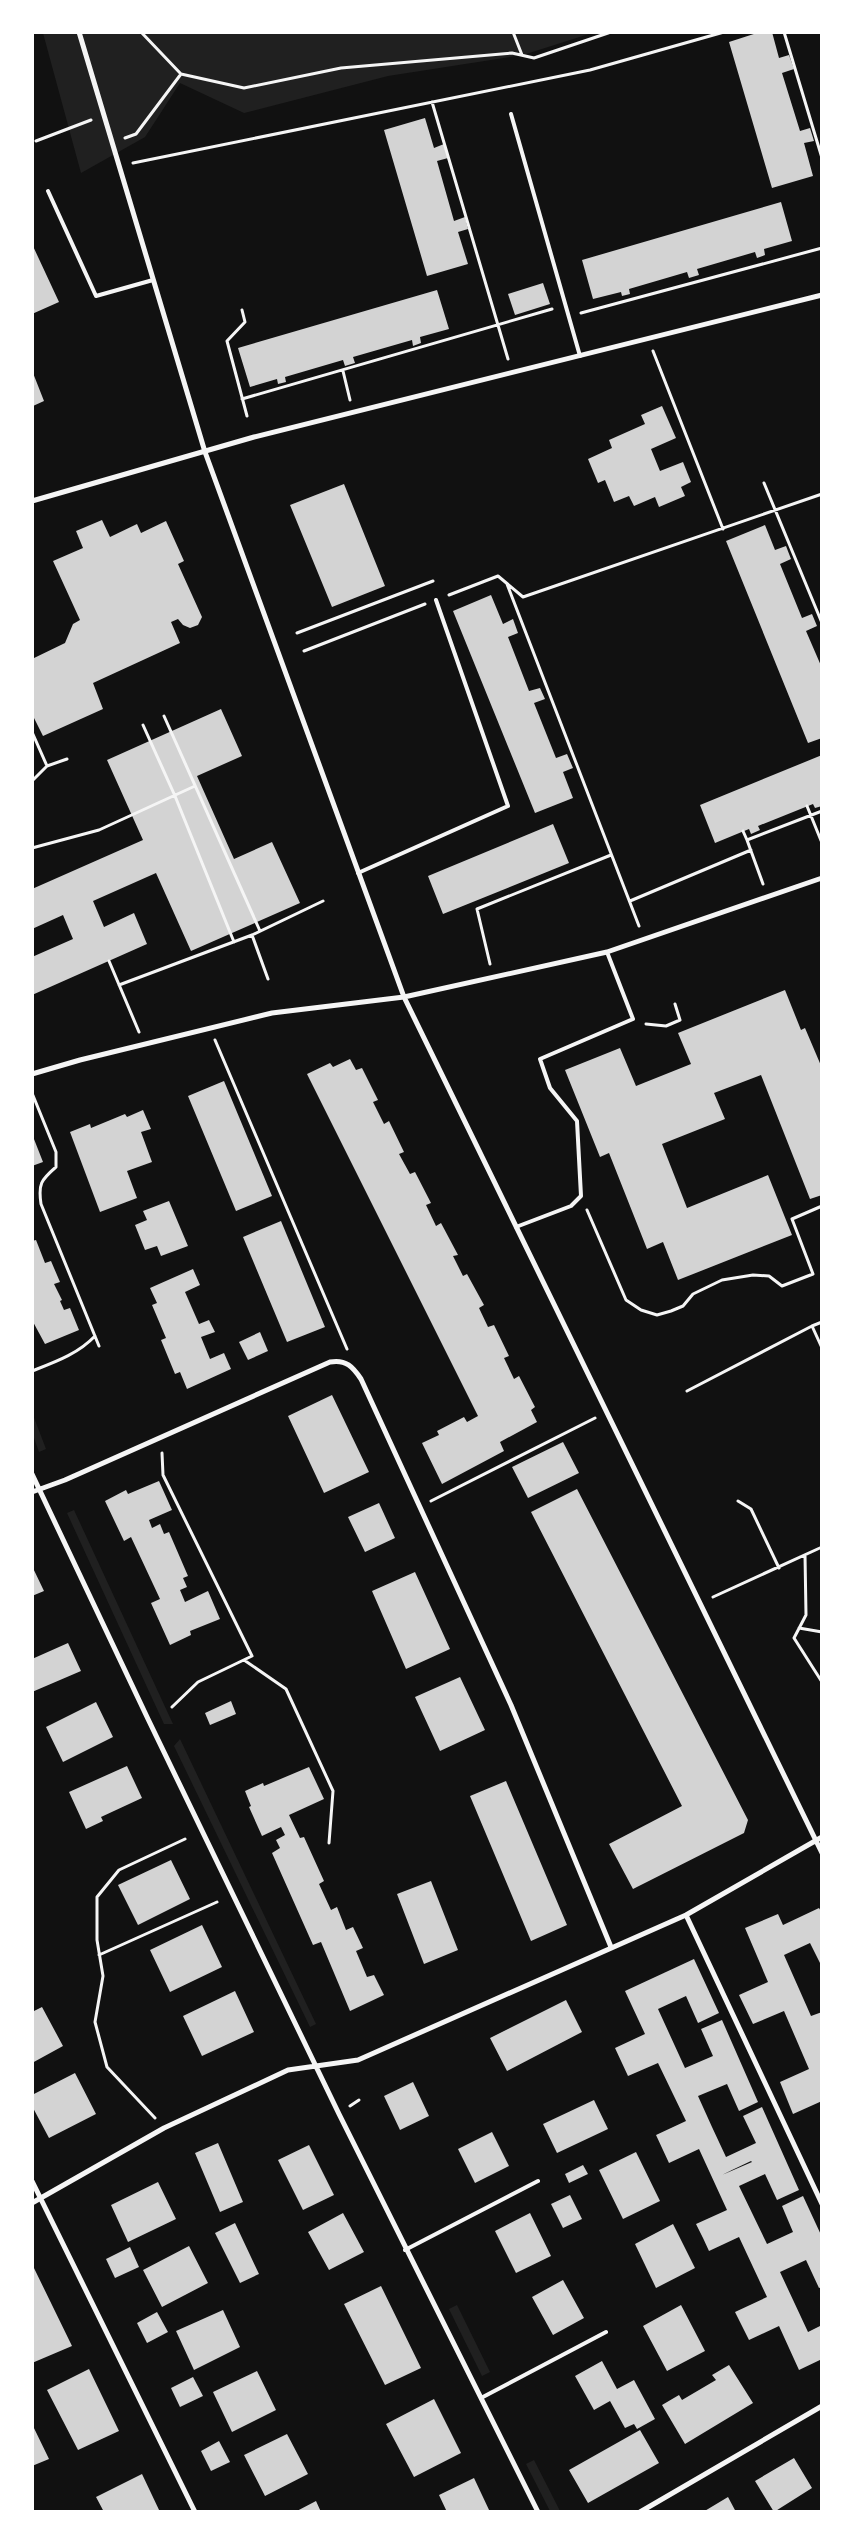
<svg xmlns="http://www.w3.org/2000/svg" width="854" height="2544" font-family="'Golos Text',sans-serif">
<rect width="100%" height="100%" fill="#111"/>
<!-- green -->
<path fill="#202020" d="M 43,33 L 592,33 L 523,55 L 388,76 L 244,113 L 180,83 L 145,137 L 81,173 Z
M 33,1415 L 46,1449 L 39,1452 L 33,1435 Z
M 74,1510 L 173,1724 L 164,1724 L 67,1513 Z
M 180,1739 L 316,2024 L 310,2027 L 174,1746 Z
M 457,2305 L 490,2372 L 482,2376 L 449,2309 Z
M 534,2460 L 560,2511 L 550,2511 L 526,2464 Z"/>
<!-- building -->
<path fill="#d3d3d3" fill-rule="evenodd" d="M 760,32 L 772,32 L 779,58 L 789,55 L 794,69 L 782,73 L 800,131 L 810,128 L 814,141 L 804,143 L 813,176 L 772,188 L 729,42 Z
M 425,118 L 434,148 L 444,144 L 448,158 L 437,161 L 454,221 L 465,217 L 468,229 L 458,232 L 468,264 L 427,276 L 384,130 Z
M 781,202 L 792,241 L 764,249 L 765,255 L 757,258 L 755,252 L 697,269 L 699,275 L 689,278 L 687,272 L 629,289 L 630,294 L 622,296 L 621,292 L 593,299 L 582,260 Z
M 32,244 L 59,302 L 32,314 Z
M 543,283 L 550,304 L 515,315 L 508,294 Z
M 437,290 L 449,329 L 420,337 L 421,343 L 413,346 L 412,340 L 353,357 L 355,363 L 345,366 L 343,360 L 285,377 L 286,382 L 278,384 L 277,379 L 250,387 L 238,348 Z
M 33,373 L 44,401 L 33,406 Z
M 662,406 L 676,438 L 651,449 L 660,471 L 683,462 L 691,482 L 681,487 L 685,496 L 659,507 L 655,497 L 634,506 L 629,496 L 614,502 L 605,480 L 598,483 L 588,459 L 612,448 L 609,440 L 645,424 L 641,415 Z
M 344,484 L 385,586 L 332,607 L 290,505 Z
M 102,520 L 110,537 L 137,524 L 141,533 L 166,521 L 184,561 L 178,564 L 202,617 L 198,625 L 190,628 L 183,625 L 178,619 L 171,622 L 180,643 L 93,683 L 103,709 L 43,736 L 32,714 L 32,659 L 65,643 L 73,624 L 80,620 L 53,561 L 83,548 L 76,531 Z
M 765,525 L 775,550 L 786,546 L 791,559 L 780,564 L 802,618 L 812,614 L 817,626 L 806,631 L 822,668 L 822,738 L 808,743 L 726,541 Z
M 491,595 L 503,624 L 513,619 L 518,633 L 508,637 L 529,691 L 540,688 L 545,699 L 534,703 L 556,758 L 567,754 L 573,768 L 563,772 L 573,798 L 535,813 L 453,611 Z
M 221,709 L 242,756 L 197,776 L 234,859 L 272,842 L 300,903 L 191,951 L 156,873 L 93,901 L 104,927 L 134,913 L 147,944 L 32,995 L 32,957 L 73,939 L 63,915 L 32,929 L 32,889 L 143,840 L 107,760 Z
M 822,755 L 822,806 L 815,808 L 813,804 L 758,826 L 760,830 L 751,834 L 749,829 L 715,843 L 700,805 Z
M 553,824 L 569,863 L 443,914 L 428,876 Z
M 785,990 L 801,1030 L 805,1028 L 822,1068 L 822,1195 L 810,1199 L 761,1075 L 714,1093 L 725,1119 L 662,1144 L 687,1208 L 768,1175 L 792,1235 L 678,1280 L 663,1242 L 647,1249 L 609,1153 L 600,1157 L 565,1070 L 620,1048 L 636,1086 L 691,1064 L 678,1033 Z
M 350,1059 L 356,1070 L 362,1068 L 378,1100 L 373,1102 L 384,1124 L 389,1121 L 404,1152 L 399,1154 L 410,1174 L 415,1172 L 431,1203 L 426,1205 L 436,1226 L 441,1223 L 458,1255 L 453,1256 L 463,1276 L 467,1274 L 484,1305 L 479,1308 L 488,1327 L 494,1325 L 509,1356 L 504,1358 L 514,1379 L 519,1376 L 535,1407 L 531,1410 L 537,1422 L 500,1442 L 504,1451 L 442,1484 L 422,1443 L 439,1435 L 437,1431 L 464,1417 L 467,1422 L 478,1416 L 307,1074 L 330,1063 L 333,1067 Z
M 224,1081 L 272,1196 L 236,1211 L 188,1096 Z
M 143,1110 L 151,1129 L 141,1132 L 152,1162 L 127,1171 L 137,1198 L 100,1212 L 70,1132 L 90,1124 L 91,1128 L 125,1114 L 127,1117 Z
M 32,1134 L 43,1162 L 32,1166 Z
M 169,1201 L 188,1246 L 161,1256 L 157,1246 L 145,1250 L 135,1225 L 147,1220 L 143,1211 Z
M 281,1221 L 325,1327 L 287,1342 L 243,1237 Z
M 36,1240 L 45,1263 L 51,1261 L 60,1282 L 54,1284 L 62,1300 L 60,1301 L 64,1310 L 70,1308 L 79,1330 L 45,1344 L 32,1320 L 32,1241 Z
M 193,1269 L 200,1285 L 185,1292 L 199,1324 L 209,1320 L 215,1332 L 201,1337 L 210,1359 L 224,1353 L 231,1369 L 187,1389 L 180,1372 L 175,1374 L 161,1340 L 166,1338 L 152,1305 L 157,1303 L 150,1288 Z
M 260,1332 L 268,1351 L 248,1360 L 239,1342 Z
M 332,1395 L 369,1472 L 324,1493 L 288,1416 Z
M 563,1442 L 579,1473 L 528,1498 L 512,1467 Z
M 159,1481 L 172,1510 L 149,1520 L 152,1528 L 160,1524 L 164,1534 L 169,1532 L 188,1576 L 183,1578 L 187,1587 L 180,1590 L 185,1602 L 208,1591 L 220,1619 L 190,1631 L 191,1635 L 170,1645 L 151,1603 L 160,1599 L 131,1537 L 124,1541 L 105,1501 L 126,1490 L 128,1494 Z
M 577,1489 L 748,1820 L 744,1833 L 633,1889 L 609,1844 L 682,1806 L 531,1512 Z
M 379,1503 L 395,1538 L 365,1552 L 348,1517 Z
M 32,1566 L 44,1591 L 32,1596 Z
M 415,1572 L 450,1649 L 406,1669 L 372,1591 Z
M 68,1643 L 81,1671 L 32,1692 L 32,1659 Z
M 460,1677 L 485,1730 L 440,1751 L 415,1697 Z
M 231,1701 L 236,1714 L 210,1725 L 205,1713 Z
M 96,1702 L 113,1737 L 63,1762 L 46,1727 Z
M 127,1766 L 142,1798 L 101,1817 L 103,1821 L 86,1829 L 69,1792 Z
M 309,1767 L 324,1799 L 289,1815 L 300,1838 L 304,1837 L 324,1881 L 319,1884 L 331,1910 L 337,1907 L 346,1930 L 353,1927 L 363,1948 L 356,1951 L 367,1977 L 374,1975 L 384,1995 L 350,2011 L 321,1942 L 313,1945 L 272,1853 L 280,1848 L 276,1840 L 285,1835 L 281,1827 L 262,1836 L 249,1807 L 251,1806 L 245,1791 L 263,1783 L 264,1786 Z
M 506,1781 L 567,1925 L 531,1941 L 470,1796 Z
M 171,1860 L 190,1899 L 138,1925 L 118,1885 Z
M 431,1881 L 458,1950 L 424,1964 L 397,1894 Z
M 819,1908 L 822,1913 L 822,1967 L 810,1943 L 784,1955 L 811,2016 L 822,2012 L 822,2101 L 793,2114 L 780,2082 L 809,2069 L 784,2011 L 753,2024 L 739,1995 L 768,1982 L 745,1928 L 778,1914 L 783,1925 Z
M 202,1925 L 222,1967 L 170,1992 L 150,1950 Z
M 694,1959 L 719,2013 L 698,2023 L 686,1996 L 658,2009 L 685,2068 L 713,2056 L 701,2029 L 722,2020 L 758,2102 L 739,2111 L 727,2084 L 698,2096 L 712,2127 L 726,2157 L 756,2143 L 743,2116 L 762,2107 L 799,2190 L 777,2200 L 765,2174 L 739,2186 L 767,2244 L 793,2232 L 782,2206 L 803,2196 L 822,2237 L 822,2287 L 819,2288 L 806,2260 L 780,2272 L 808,2332 L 822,2325 L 822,2359 L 799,2370 L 779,2326 L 749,2340 L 735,2312 L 767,2297 L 739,2237 L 709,2251 L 703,2238 L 696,2224 L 727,2210 L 699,2149 L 669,2163 L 656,2135 L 686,2121 L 658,2063 L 628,2076 L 615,2048 L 645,2034 L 625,1991 ZM 751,2161 L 752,2162 L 722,2175 L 732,2170 Z
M 235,1991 L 254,2032 L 202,2056 L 183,2016 Z
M 566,2000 L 582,2032 L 507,2071 L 490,2038 Z
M 42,2007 L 63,2046 L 32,2063 L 32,2012 Z
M 75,2073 L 96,2114 L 49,2138 L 32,2106 L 32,2095 Z
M 413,2082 L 429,2116 L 400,2130 L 384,2096 Z
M 594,2100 L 608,2129 L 557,2153 L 543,2124 Z
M 492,2132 L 509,2166 L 475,2183 L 458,2149 Z
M 218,2143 L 243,2202 L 220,2212 L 195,2153 Z
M 309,2145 L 334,2195 L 303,2210 L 278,2160 Z
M 636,2152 L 660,2201 L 623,2219 L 599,2170 Z
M 583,2165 L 588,2174 L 569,2183 L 565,2174 Z
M 158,2182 L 176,2219 L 128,2242 L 111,2205 Z
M 570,2195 L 582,2219 L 563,2228 L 551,2204 Z
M 343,2213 L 364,2252 L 329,2270 L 308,2232 Z
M 530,2213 L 551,2256 L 516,2273 L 495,2231 Z
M 235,2223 L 259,2274 L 240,2283 L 215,2233 Z
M 673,2224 L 695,2268 L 656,2288 L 635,2244 Z
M 189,2246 L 208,2283 L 162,2307 L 143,2270 Z
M 130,2247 L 139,2267 L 115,2278 L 106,2259 Z
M 32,2264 L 72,2346 L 32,2363 L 34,2316 Z
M 563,2280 L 584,2318 L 553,2335 L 532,2297 Z
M 381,2286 L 421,2368 L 385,2385 L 344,2304 Z
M 681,2305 L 705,2351 L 667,2371 L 643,2326 Z
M 223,2310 L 240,2347 L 194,2370 L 176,2331 Z
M 157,2312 L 168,2332 L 147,2343 L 137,2323 Z
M 602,2361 L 617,2389 L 634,2380 L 655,2419 L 637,2429 L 634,2424 L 625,2428 L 610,2401 L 594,2410 L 575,2376 Z
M 729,2365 L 753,2403 L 685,2444 L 662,2405 L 679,2395 L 682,2400 L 716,2380 L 712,2375 Z
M 89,2369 L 119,2431 L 78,2450 L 47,2390 Z
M 257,2371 L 276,2410 L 232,2432 L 213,2392 Z
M 193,2377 L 203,2396 L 180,2407 L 171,2388 Z
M 434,2399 L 461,2453 L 414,2477 L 386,2424 Z
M 32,2424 L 49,2459 L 32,2466 Z
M 640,2430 L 659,2463 L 588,2503 L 569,2470 Z
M 287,2434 L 308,2474 L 265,2496 L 244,2455 Z
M 219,2441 L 230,2462 L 211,2471 L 201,2451 Z
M 794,2458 L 812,2488 L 774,2512 L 755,2481 Z
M 142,2474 L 160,2512 L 104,2512 L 96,2497 Z
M 474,2478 L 490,2512 L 447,2512 L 439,2495 Z
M 728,2497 L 736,2512 L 703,2512 Z
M 316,2501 L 321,2512 L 295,2512 Z"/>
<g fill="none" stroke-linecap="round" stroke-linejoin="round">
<!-- path -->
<path stroke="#f5f5f5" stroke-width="3" d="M 141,32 L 181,74 L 244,88 L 341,68 L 512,53 L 534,58 L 611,32
M 513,32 L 522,55
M 784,32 L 822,158
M 432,102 L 508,359
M 125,138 L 136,134 L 181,74
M 36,141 L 91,120
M 133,163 L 590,70 L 724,32
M 242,310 L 245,322 L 227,341 L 247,416
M 581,313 L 822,248
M 653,351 L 723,529
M 343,371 L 350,400
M 242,399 L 552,309
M 764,483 L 822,623
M 507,584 L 639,926
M 449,595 L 498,576 L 523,597 L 822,494
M 297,633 L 433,581
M 304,651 L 425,604
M 164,716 L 260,931
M 143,725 L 175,796 L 234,942
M 32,732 L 47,766
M 32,781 L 47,766 L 67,759
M 807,806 L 822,843
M 743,831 L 747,840
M 32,848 L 99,830 L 195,786
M 763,884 L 747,840 L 822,811
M 630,901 L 751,850
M 252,935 L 268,979
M 109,961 L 139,1032
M 490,964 L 477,909 L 611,855
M 119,985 L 252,935 L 323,901
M 646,1024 L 666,1026 L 680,1020 L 675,1004
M 215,1040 L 347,1349
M 32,1093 L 56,1152 L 56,1167 C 41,1180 38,1184 41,1204 L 99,1346
M 587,1210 L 626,1300 L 641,1310 L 657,1315 L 671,1311 L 683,1306 L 693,1294 L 722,1280 L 753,1275 L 769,1276 L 782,1286 L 813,1274 L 792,1219 L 822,1206
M 812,1326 L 822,1322
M 32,1371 C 55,1362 78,1354 95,1336
M 687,1391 L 812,1326 L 822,1348
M 162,1453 L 163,1475 L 252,1656 L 198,1682 L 172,1707
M 431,1501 L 595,1418
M 738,1501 L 751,1509 L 779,1568
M 805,1555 L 806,1615 L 794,1638 L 822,1682
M 713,1597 L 822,1547
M 799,1628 L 822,1632
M 244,1660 L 286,1689 L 333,1791 L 329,1843
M 99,1955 L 217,1902
M 350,2106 L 359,2100
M 155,2118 L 107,2067 L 95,2022 L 103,1976 L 97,1940 L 97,1897 L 119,1870 L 185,1839"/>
<!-- service -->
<path stroke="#f5f5f5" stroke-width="4" d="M 511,114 L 580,356
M 48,191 L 96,296 L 153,280
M 358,873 L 508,806 L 436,600
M 516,1227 L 571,1206 L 581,1196 L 577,1121 L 550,1088 L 540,1059 L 633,1019 L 607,952
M 405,2250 L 538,2181
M 481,2398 L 606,2332"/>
<!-- minor -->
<path stroke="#f5f5f5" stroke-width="5" d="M 79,32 L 205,452 L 404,997 L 822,1853
M 32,501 L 254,437 L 822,295
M 32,1074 L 80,1060 L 272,1013 L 404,997 L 607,952 L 822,878
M 32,1474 L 148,1719 L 339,2114 L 538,2512
M 32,1492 L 65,1480 L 330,1362 C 346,1359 353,1367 361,1379 L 511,1705 L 611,1947
M 686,1915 L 822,2204
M 32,2181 L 195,2512
M 32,2203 L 164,2128 L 288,2070 L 358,2060 L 686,1915 L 822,1837
M 640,2512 L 822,2406"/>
</g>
<!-- border -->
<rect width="854" height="2544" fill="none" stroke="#ffffff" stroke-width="68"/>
</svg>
